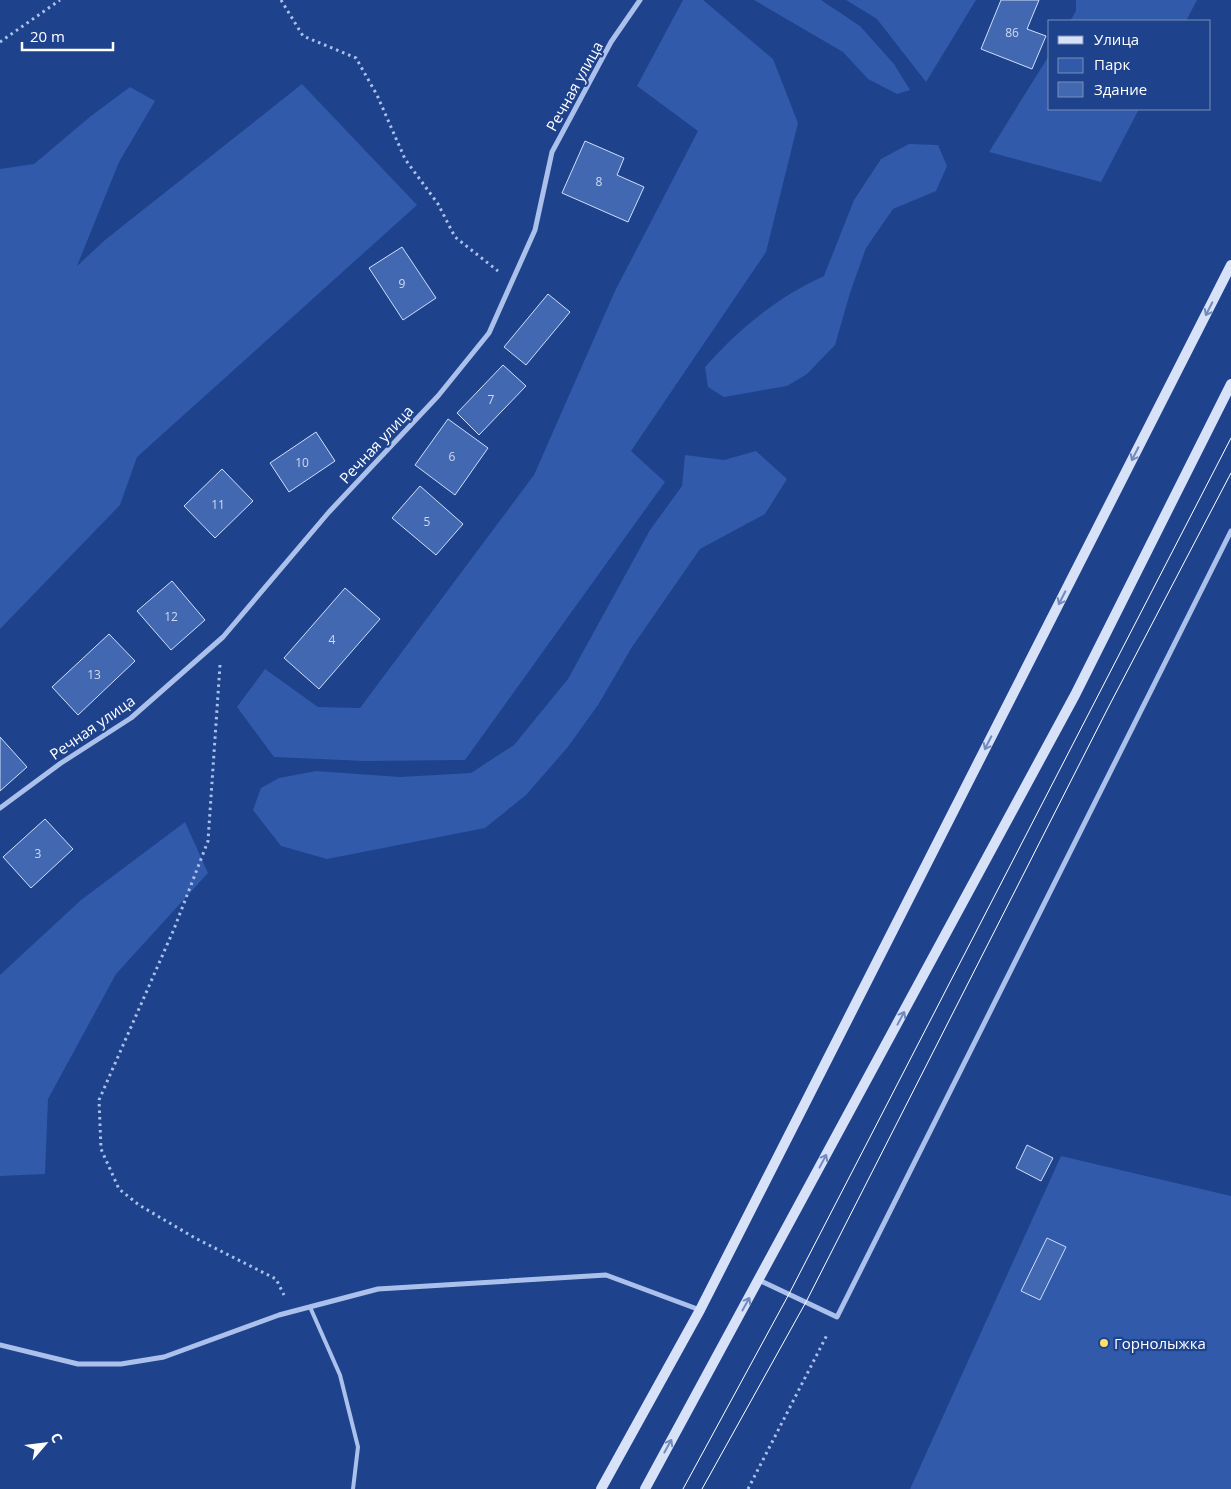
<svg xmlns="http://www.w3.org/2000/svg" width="1231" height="1489" font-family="'Open Sans',sans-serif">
<rect width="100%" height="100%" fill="#1e428c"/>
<!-- green -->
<path fill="#315aaa" d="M 683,0 L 703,0 L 773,59 L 798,123 L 766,252 L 631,451 L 665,482 L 465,760 L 365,761 L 274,757 L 237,707 L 265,669 L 318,707 L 360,708 L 534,475 L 615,291 L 698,131 L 637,86 Z
M 754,0 L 821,0 L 860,26 L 894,64 L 910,90 L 897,94 L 868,79 L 843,52 Z
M 846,0 L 976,0 L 926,82 L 877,19 Z
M 1076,0 L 1197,0 L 1186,21 L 1070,21 L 1076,11 Z
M 1050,54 L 1050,109 L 1139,109 L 1101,182 L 989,152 Z
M 302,84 L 417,205 L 137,457 L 120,505 L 0,629 L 0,169 L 34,164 L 91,116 L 130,87 L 155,101 L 119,162 L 77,266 L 105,240 Z
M 909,144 L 938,145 L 947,166 L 936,191 L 893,209 L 866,248 L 850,293 L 835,345 L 807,374 L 787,386 L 724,397 L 708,387 L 705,367 C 739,329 777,297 824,276 L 854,200 L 881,159 Z
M 756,451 L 787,479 L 765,514 L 700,549 L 632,647 L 598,705 L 567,748 L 526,795 L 485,828 L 327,859 L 281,846 L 253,810 L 261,788 L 279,778 L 316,771 L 400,777 L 471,773 L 514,745 L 568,679 L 650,530 L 682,486 L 685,455 L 724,460 Z
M 185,822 L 208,873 L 116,974 L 48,1099 L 45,1174 L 0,1176 L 0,975 L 81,900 Z
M 1061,1156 L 1231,1196 L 1231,1489 L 910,1489 Z"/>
<!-- building -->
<path fill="#4268b2" stroke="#d0def9" d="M 1001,0 L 1039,0 L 1027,29 L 1046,36 L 1032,69 L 981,49 Z
M 585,141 L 624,158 L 617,175 L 644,187 L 628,222 L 562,193 Z
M 402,247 L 436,298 L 403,320 L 369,268 Z
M 548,294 L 570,312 L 526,365 L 504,347 Z
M 503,365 L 526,386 L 479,435 L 457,413 Z
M 448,419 L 488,448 L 455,495 L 415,465 Z
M 316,432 L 335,461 L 289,492 L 270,463 Z
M 222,469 L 253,501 L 215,538 L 184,506 Z
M 420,486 L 463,524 L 436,555 L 392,518 Z
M 172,581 L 205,620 L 171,650 L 137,611 Z
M 345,588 L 380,619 L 319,689 L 284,658 Z
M 109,634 L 135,661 L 78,715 L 52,687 Z
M 0,737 L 27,767 L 0,791 Z
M 45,819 L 73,849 L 31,888 L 3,857 Z
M 1027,1145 L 1053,1158 L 1041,1181 L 1016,1168 Z
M 1047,1238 L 1066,1247 L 1040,1300 L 1021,1291 Z"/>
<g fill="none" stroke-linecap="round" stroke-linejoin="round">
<!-- path -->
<path stroke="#abc1ec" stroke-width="3" stroke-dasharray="2.5 4" stroke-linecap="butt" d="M 281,0 L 303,36 L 356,58 L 377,95 L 405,159 L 438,204 L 455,237 L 498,271
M 0,42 L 60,0
M 220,665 L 208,841 L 174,929 L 99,1100 L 101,1149 L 119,1189 L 139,1205 L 195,1238 L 276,1279 L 284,1295
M 748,1489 L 828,1333"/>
<!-- service -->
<path stroke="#abc1ec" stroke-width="4" d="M 310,1307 L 340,1375 L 358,1447 L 353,1489"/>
<!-- minor -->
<path stroke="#abc1ec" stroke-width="5" d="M 0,808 L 61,763 L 131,718 L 223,637 L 329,512 L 438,396 L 489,333 L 535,230 L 552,152 L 611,42 L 640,0
M 759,1280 L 837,1317 L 1231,531
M 0,1345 L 78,1364 L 121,1364 L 164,1357 L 279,1315 L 378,1289 L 606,1275 L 700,1310"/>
<!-- secondary -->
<path stroke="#d7e2f9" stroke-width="10" d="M 601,1489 L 700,1310 L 1231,265
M 645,1489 L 1075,695 L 1231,384"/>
<!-- tram -->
<path stroke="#fff" stroke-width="1" d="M 683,1489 L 789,1294 L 1231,438
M 702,1489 L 806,1302 L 1109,706 L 1231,473"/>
</g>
<!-- one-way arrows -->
<defs><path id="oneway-shaft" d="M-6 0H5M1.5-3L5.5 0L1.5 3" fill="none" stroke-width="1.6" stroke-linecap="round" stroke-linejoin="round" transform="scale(1.25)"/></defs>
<g stroke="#718abd">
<use href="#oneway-shaft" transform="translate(1209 309) rotate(117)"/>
<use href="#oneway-shaft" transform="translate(1135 454) rotate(117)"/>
<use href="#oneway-shaft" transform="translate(1062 598) rotate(117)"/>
<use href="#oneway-shaft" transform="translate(988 743) rotate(117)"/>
<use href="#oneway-shaft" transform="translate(901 1018) rotate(-62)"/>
<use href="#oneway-shaft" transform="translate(823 1161) rotate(-62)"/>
<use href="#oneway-shaft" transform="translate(746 1304) rotate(-61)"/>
<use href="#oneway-shaft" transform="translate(668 1446) rotate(-61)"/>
</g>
<!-- markers -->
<circle fill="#fbe16a" stroke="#1e428c" stroke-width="2" cx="1104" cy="1343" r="5"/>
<g text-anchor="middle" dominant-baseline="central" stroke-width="4.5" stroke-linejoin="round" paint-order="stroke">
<!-- number labels -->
<g font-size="12" fill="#d0d9ec">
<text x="1012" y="32">86</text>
<text x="599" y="181">8</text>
<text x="402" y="283">9</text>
<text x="491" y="399">7</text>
<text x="452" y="456">6</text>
<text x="302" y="462">10</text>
<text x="218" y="504">11</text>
<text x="427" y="521">5</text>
<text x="171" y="616">12</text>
<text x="332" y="639">4</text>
<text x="94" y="674">13</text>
<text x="38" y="853">3</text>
</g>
<!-- street labels -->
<g font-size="15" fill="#fff" stroke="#1e428c">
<text transform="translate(574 86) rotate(-61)">Речная улица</text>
<text transform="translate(376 444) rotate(-47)">Речная улица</text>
<text transform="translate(92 727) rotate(-35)">Речная улица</text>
</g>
<!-- poi labels -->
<g font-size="15" fill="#fff" stroke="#1e428c" text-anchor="start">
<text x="1114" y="1343">Горнолыжка</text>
</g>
</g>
<!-- legend -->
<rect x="1048" y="20" width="162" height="90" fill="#1e428c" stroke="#788eba"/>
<rect x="1058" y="36" width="25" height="8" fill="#d7e2f9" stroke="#788eba"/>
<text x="1094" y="45" font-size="15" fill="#ffffff">Улица</text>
<rect x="1058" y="58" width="25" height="15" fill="#315aaa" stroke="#788eba"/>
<text x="1094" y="70" font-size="15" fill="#ffffff">Парк</text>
<rect x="1058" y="82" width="25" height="15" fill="#4268b2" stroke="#788eba"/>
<text x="1094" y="95" font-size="15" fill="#ffffff">Здание</text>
<!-- north arrow -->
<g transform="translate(45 1444) rotate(62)" stroke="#1e428c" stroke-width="4" paint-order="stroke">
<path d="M0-4L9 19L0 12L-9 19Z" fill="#ffffff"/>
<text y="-8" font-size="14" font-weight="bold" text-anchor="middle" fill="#ffffff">С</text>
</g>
<!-- scale -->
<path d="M22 42v8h91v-8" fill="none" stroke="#ffffff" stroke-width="2.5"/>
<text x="30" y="42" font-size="15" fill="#ffffff" stroke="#1e428c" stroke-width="4" paint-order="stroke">20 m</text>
</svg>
